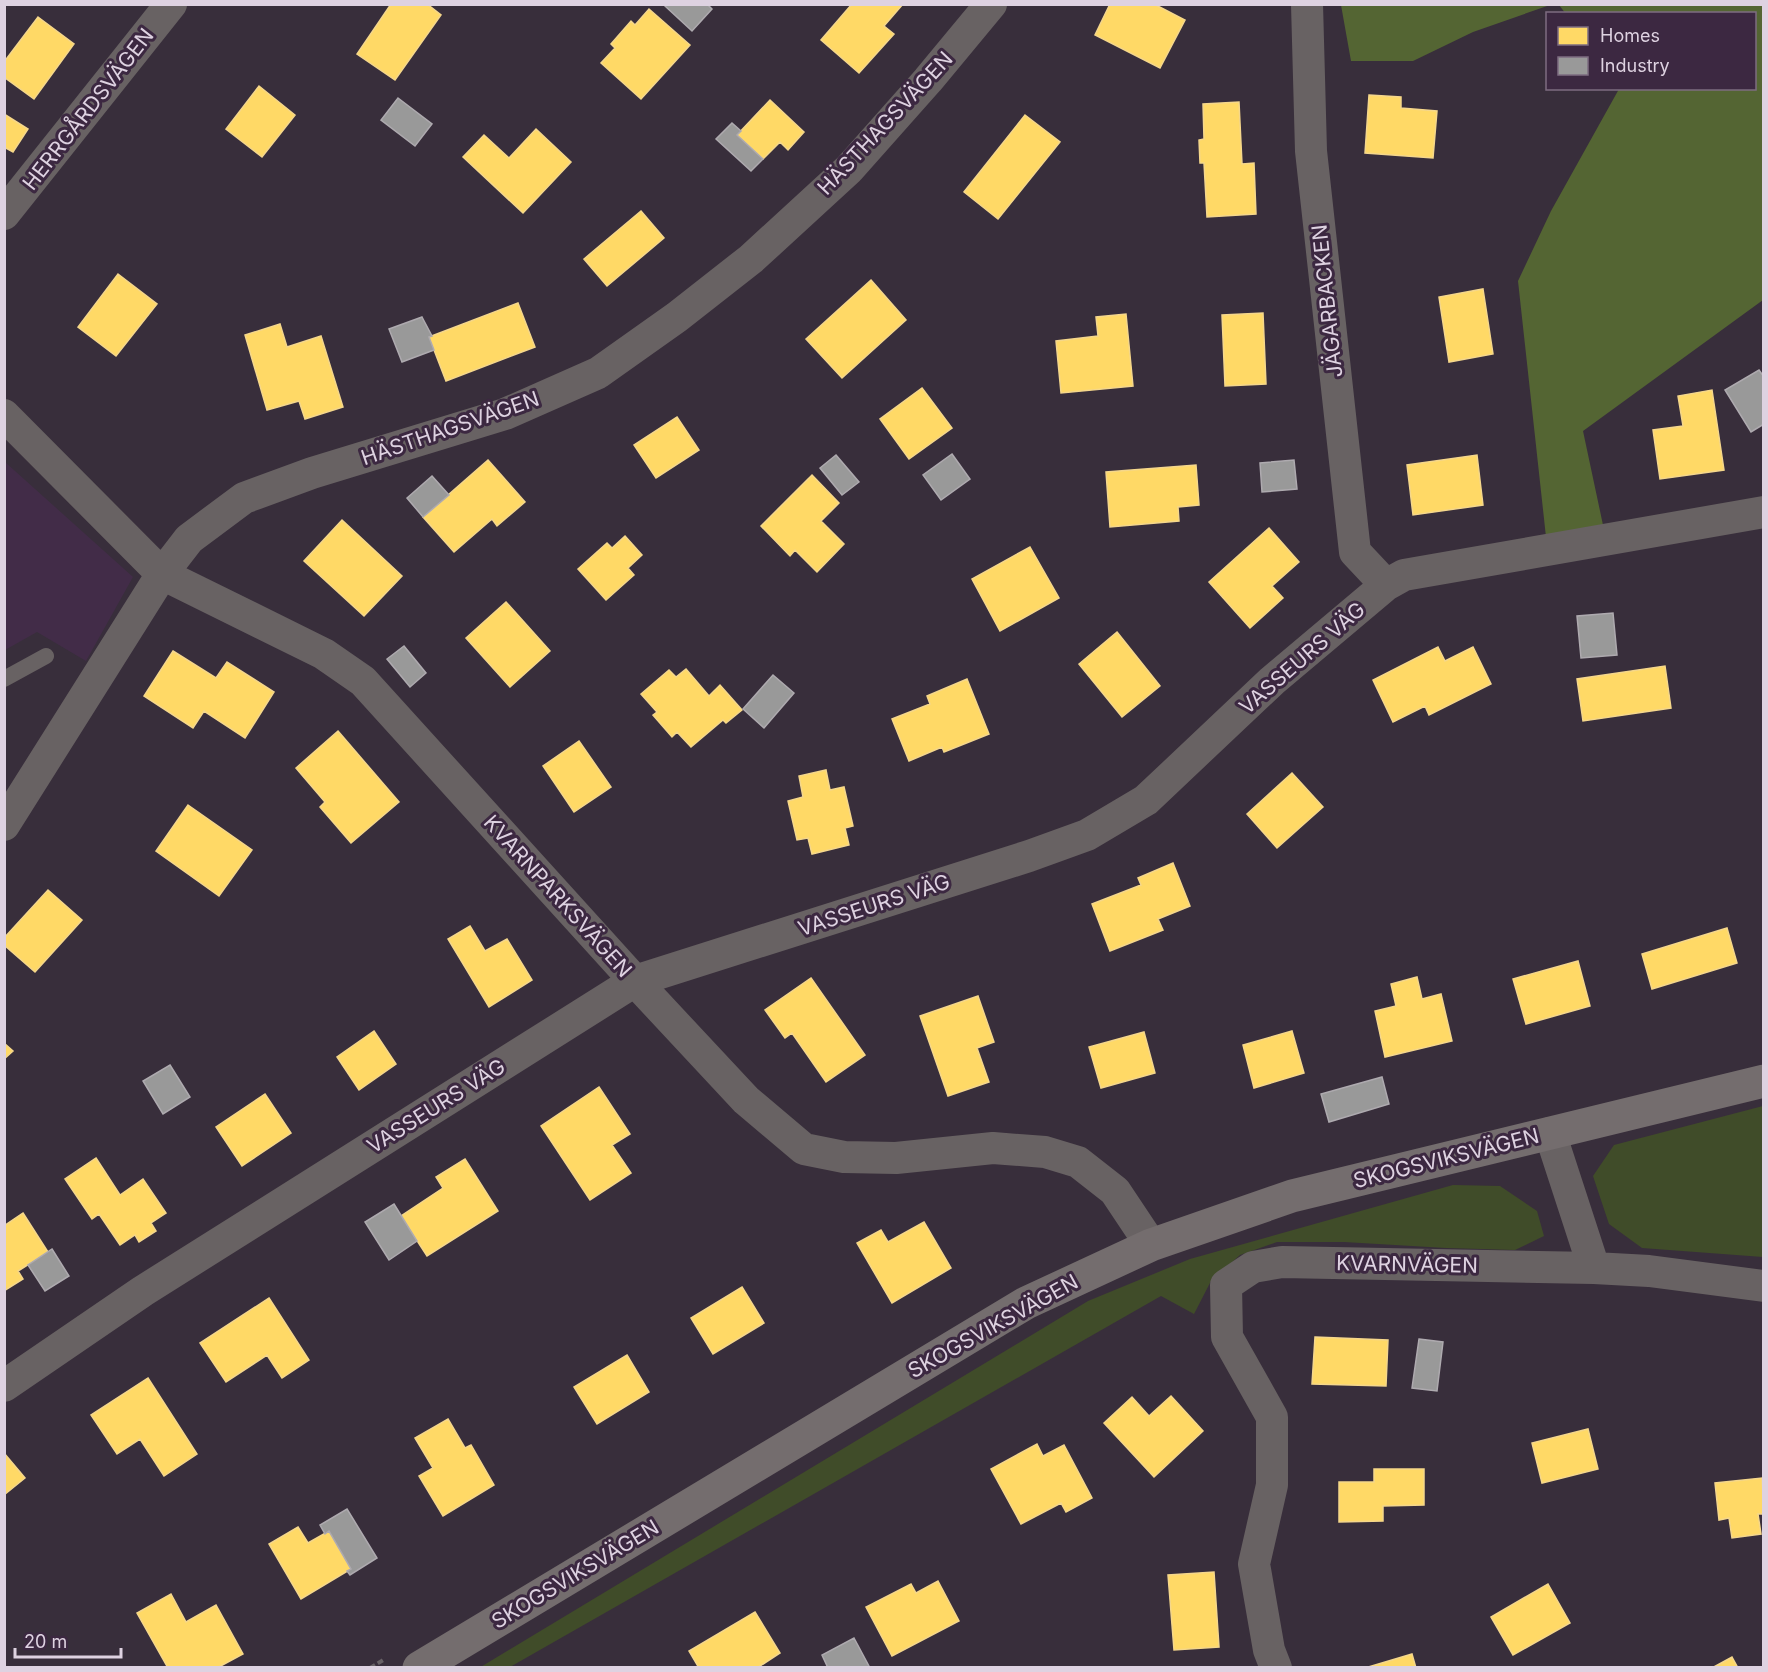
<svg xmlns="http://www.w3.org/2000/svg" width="1768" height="1672" font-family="Inter,sans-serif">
<rect width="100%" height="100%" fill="#382e3b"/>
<!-- built -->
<path fill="#422c48" d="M 5,462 L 133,577 L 86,661 L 37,632 L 5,650 Z"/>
<!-- green -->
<path fill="#404c29" d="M 1763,1106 L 1763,1257 L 1642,1248 L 1609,1224 L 1593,1176 L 1614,1145 Z
M 1453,1185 L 1500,1186 L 1537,1211 L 1544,1236 L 1515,1250 L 1446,1248 L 1344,1242 L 1277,1242 L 1240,1255 L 1211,1281 L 1194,1314 L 1161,1296 L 510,1667 L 479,1668 L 1088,1301 L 1190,1259 Z"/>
<!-- forest -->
<path fill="#546533" d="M 1341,5 L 1341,4 L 1550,5 L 1473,32 L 1413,61 L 1351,61 Z
M 1559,5 L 1763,5 L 1763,300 L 1583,431 L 1603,525 L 1546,537 L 1518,281 L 1551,211 L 1619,89 L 1754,88 L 1754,14 L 1566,14 Z"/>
<!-- homes -->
<path fill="#ffd966" stroke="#f5d78b" stroke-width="1.5" d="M 391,4 L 427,4 L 441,15 L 395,80 L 357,54 Z
M 852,4 L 903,4 L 884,26 L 894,34 L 859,73 L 821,40 Z
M 1110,4 L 1154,4 L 1185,20 L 1160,68 L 1095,35 Z
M 649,9 L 690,45 L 641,99 L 601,63 L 615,48 L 611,44 L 631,21 L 635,25 Z
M 38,17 L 74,44 L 34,99 L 4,77 L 4,62 Z
M 259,86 L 295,115 L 262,157 L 226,129 Z
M 1369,95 L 1401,97 L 1401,108 L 1437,111 L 1433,158 L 1365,153 Z
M 770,100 L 804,132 L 788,150 L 780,142 L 763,159 L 737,135 Z
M 1239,102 L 1242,164 L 1254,163 L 1256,214 L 1207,217 L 1204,163 L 1200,163 L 1199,140 L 1204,139 L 1203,104 Z
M 4,114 L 28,129 L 13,152 L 4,147 Z
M 1025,115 L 1060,142 L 998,219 L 964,192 Z
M 536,129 L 571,162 L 523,213 L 463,157 L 484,135 L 509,158 Z
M 641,211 L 664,238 L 607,286 L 584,259 Z
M 118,274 L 157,304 L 116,356 L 78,327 Z
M 871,280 L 906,320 L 842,378 L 806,339 Z
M 1483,289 L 1493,354 L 1449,362 L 1439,297 Z
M 518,303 L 535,347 L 446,381 L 429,337 Z
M 1263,313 L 1266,384 L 1225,386 L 1222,315 Z
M 1126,314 L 1133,386 L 1061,393 L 1056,341 L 1098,336 L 1096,317 Z
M 280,324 L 287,347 L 321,336 L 343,407 L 305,419 L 299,401 L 267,410 L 245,335 Z
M 922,388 L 952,428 L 909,459 L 880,419 Z
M 1712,390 L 1724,470 L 1660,479 L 1653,430 L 1683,426 L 1678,396 Z
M 677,417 L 699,450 L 656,478 L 634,445 Z
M 1477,455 L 1483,505 L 1413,515 L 1407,465 Z
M 488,460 L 525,502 L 497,526 L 492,519 L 454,552 L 423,517 Z
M 1196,465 L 1199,505 L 1178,507 L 1179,521 L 1110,527 L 1106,472 Z
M 812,475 L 839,503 L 821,521 L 844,544 L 817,572 L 795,550 L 790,556 L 761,526 Z
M 342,520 L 402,576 L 364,616 L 304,561 Z
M 1269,528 L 1299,562 L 1272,586 L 1283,598 L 1250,628 L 1209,582 Z
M 625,536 L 642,555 L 628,568 L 634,575 L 606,600 L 578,569 L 607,543 L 612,548 Z
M 1030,547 L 1059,598 L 1000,631 L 972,579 Z
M 506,602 L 550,651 L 510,687 L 466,638 Z
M 1117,632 L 1160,686 L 1122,717 L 1079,664 Z
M 1438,647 L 1445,661 L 1473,647 L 1491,684 L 1429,715 L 1425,706 L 1393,722 L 1373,680 Z
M 173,651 L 216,678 L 227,662 L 274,692 L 245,738 L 204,711 L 193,728 L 144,696 Z
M 1665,666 L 1671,708 L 1583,721 L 1577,679 Z
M 686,669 L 709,696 L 720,685 L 742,710 L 726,723 L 723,720 L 691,747 L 677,732 L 672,737 L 653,715 L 657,712 L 641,694 L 669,670 L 676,677 Z
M 967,679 L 989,734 L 944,752 L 942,747 L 909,761 L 892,719 L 930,704 L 927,696 Z
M 338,731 L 399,802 L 351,843 L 320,807 L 325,802 L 296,768 Z
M 579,741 L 611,787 L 574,812 L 543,766 Z
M 826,770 L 830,790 L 844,787 L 853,826 L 845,828 L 849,845 L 812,854 L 808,838 L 797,840 L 788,801 L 803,797 L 799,776 Z
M 1292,773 L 1323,807 L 1277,848 L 1247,814 Z
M 188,805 L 252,850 L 219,896 L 156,851 Z
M 1173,863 L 1190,906 L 1158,919 L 1163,930 L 1110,951 L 1092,904 L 1141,885 L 1138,878 Z
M 48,890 L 82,920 L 35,972 L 4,945 L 4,938 Z
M 470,926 L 485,951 L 507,939 L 532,980 L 489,1007 L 448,939 Z
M 1727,928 L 1737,963 L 1652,989 L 1642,954 Z
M 1578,961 L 1590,1006 L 1526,1024 L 1513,979 Z
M 1417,977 L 1422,999 L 1441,994 L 1452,1041 L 1385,1057 L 1375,1011 L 1396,1006 L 1391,984 Z
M 811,978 L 865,1055 L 826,1082 L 792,1033 L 785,1038 L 765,1010 Z
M 978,996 L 994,1042 L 977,1048 L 989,1082 L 948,1096 L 920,1016 Z
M 374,1031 L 396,1064 L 359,1090 L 337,1057 Z
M 1292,1031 L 1304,1073 L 1254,1088 L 1243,1045 Z
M 1144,1032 L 1155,1073 L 1101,1088 L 1089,1047 Z
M 4,1043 L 13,1051 L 4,1059 Z
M 599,1087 L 630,1134 L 612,1145 L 631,1173 L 590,1200 L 541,1126 Z
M 265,1094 L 291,1133 L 242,1166 L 216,1127 Z
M 96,1158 L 120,1195 L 143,1179 L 166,1213 L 151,1223 L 156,1231 L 139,1242 L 135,1235 L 120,1245 L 99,1214 L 92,1219 L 65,1179 Z
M 465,1159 L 498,1211 L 427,1256 L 401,1216 L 443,1188 L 436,1177 Z
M 23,1213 L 48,1252 L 18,1271 L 23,1279 L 4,1291 L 4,1226 Z
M 924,1222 L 951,1268 L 892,1303 L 857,1243 L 881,1230 L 888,1242 Z
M 742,1287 L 764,1323 L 713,1354 L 691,1318 Z
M 269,1298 L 309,1360 L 282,1378 L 267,1355 L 226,1382 L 200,1343 Z
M 1315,1337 L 1388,1340 L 1386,1386 L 1312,1384 Z
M 627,1355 L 649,1392 L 597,1424 L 574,1387 Z
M 148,1378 L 197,1454 L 164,1476 L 140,1439 L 117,1454 L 91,1415 Z
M 1171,1396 L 1203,1431 L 1154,1477 L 1104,1423 L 1132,1397 L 1149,1416 Z
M 448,1419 L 465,1448 L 471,1445 L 494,1485 L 443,1516 L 419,1476 L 433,1468 L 415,1438 Z
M 1588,1429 L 1598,1469 L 1542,1483 L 1532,1443 Z
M 1037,1444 L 1043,1456 L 1064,1445 L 1092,1498 L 1066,1512 L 1061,1503 L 1021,1524 L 991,1469 Z
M 4,1453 L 25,1478 L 4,1495 Z
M 1374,1469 L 1424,1469 L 1424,1505 L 1383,1506 L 1383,1521 L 1339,1522 L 1339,1482 L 1374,1482 Z
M 1762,1478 L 1764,1514 L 1758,1514 L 1761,1534 L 1732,1538 L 1729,1518 L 1719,1520 L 1715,1483 Z
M 298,1527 L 308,1543 L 329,1531 L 351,1569 L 301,1599 L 269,1544 Z
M 1214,1572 L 1219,1647 L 1174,1650 L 1168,1575 Z
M 938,1581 L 959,1621 L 892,1656 L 866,1607 L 911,1584 L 916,1593 Z
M 1548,1584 L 1570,1623 L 1513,1655 L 1491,1617 Z
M 171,1594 L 186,1622 L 216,1605 L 243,1654 L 217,1668 L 168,1668 L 137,1613 Z
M 755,1612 L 780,1653 L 757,1668 L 699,1668 L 689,1651 Z
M 1412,1654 L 1416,1668 L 1365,1668 Z
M 1732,1657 L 1738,1668 L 1712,1668 Z"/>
<!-- industry -->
<path fill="#999" stroke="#aeaaaf" stroke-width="1.5" d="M 667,4 L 707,4 L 712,9 L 692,31 L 665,6 Z
M 398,98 L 432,124 L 415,146 L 381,120 Z
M 732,123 L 741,131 L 737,135 L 763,159 L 751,171 L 716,139 Z
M 422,317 L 432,336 L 429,337 L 434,350 L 402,362 L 389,329 Z
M 1759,370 L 1764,377 L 1764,424 L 1751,432 L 1725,390 Z
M 952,454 L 970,479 L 941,500 L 923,475 Z
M 836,455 L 859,482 L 842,495 L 820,468 Z
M 1294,460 L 1297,489 L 1262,492 L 1260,463 Z
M 432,476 L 449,495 L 423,517 L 407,498 Z
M 1613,613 L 1617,655 L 1581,658 L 1577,616 Z
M 404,646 L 426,673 L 410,687 L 387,659 Z
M 773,675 L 794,693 L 764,728 L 743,709 Z
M 170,1065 L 190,1097 L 163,1114 L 143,1081 Z
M 1382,1077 L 1389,1104 L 1329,1122 L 1321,1094 Z
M 394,1204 L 417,1241 L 389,1260 L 365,1222 Z
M 52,1249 L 69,1276 L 45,1291 L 28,1265 Z
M 1419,1339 L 1443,1342 L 1437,1391 L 1412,1388 Z
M 347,1509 L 377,1558 L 350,1575 L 347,1571 L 351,1569 L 329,1531 L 325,1534 L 320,1525 Z
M 854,1638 L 870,1668 L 828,1668 L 822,1655 Z"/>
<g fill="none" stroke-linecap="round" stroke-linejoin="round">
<!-- path -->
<path stroke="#676165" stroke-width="4" stroke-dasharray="6 3" stroke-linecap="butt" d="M 370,1668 L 385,1659"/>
<!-- lane -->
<path stroke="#686263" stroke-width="16" d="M 4,679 L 46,656"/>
<!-- street -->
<path stroke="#686263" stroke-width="32" d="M 1307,4 L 1311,151 L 1355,552 L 1386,585
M 4,214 L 171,4
M 4,415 L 162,574 L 324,654 L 363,681 L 635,981 L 746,1100 L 804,1149 L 844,1157 L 896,1158 L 993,1148 L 1045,1152 L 1078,1162 L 1115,1191 L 1151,1245
M 4,825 L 162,574 L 189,539 L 244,498 L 312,473 L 505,414 L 598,373 L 677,317 L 751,259 L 849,169 L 928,80 L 991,4
M 1550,1133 L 1594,1268
M 4,1386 L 143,1291 L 635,981 L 1029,856 L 1087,835 L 1146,800 L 1272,681 L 1386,585 L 1404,575 L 1764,512
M 1276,1668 L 1269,1650 L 1254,1564 L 1272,1485 L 1272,1417 L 1227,1337 L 1226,1285 L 1253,1267 L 1282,1262 L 1594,1268 L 1649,1271 L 1764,1286"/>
<!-- secondary -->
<path stroke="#746d6e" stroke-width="33" d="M 419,1668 L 1026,1303 L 1151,1245 L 1292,1196 L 1764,1081"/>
</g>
<g text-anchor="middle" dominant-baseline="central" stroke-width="6" stroke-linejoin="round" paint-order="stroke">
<!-- street labels -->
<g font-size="21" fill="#ded2e1" stroke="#3c2841">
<text transform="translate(88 109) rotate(-52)">HERRGÅRDSVÄGEN</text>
<text transform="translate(885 123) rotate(-47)">HÄSTHAGSVÄGEN</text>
<text transform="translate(1327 301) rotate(-96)">JÄGARBACKEN</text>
<text transform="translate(450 428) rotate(-19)">HÄSTHAGSVÄGEN</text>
<text transform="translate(1302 658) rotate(-41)">VASSEURS VÄG</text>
<text transform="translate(558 896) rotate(48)">KVARNPARKSVÄGEN</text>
<text transform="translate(874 905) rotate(-18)">VASSEURS VÄG</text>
<text transform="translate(436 1106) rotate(-32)">VASSEURS VÄG</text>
<text transform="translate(1446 1158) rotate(-14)">SKOGSVIKSVÄGEN</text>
<text transform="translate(1407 1264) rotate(1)">KVARNVÄGEN</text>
<text transform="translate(993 1326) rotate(-29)">SKOGSVIKSVÄGEN</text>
<text transform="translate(575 1574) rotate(-31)">SKOGSVIKSVÄGEN</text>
</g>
</g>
<!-- border -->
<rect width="1768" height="1672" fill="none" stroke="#ded2e1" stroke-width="12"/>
<!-- legend -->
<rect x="1546" y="12" width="210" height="78" fill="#3c2841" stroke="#7d6c81" stroke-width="1.5"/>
<rect x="1558" y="27" width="30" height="18" fill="#ffd966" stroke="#7d6c81" stroke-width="1.5"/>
<text x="1600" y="42" font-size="18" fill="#ded2e1">Homes</text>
<rect x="1558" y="57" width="30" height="18" fill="#999999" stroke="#7d6c81" stroke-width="1.5"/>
<text x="1600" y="72" font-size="18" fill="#ded2e1">Industry</text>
<!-- scale -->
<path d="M15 1648v9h106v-9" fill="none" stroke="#ded2e1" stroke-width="3"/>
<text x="24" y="1648" font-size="18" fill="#ded2e1" stroke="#3c2841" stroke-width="4.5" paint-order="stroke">20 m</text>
</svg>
